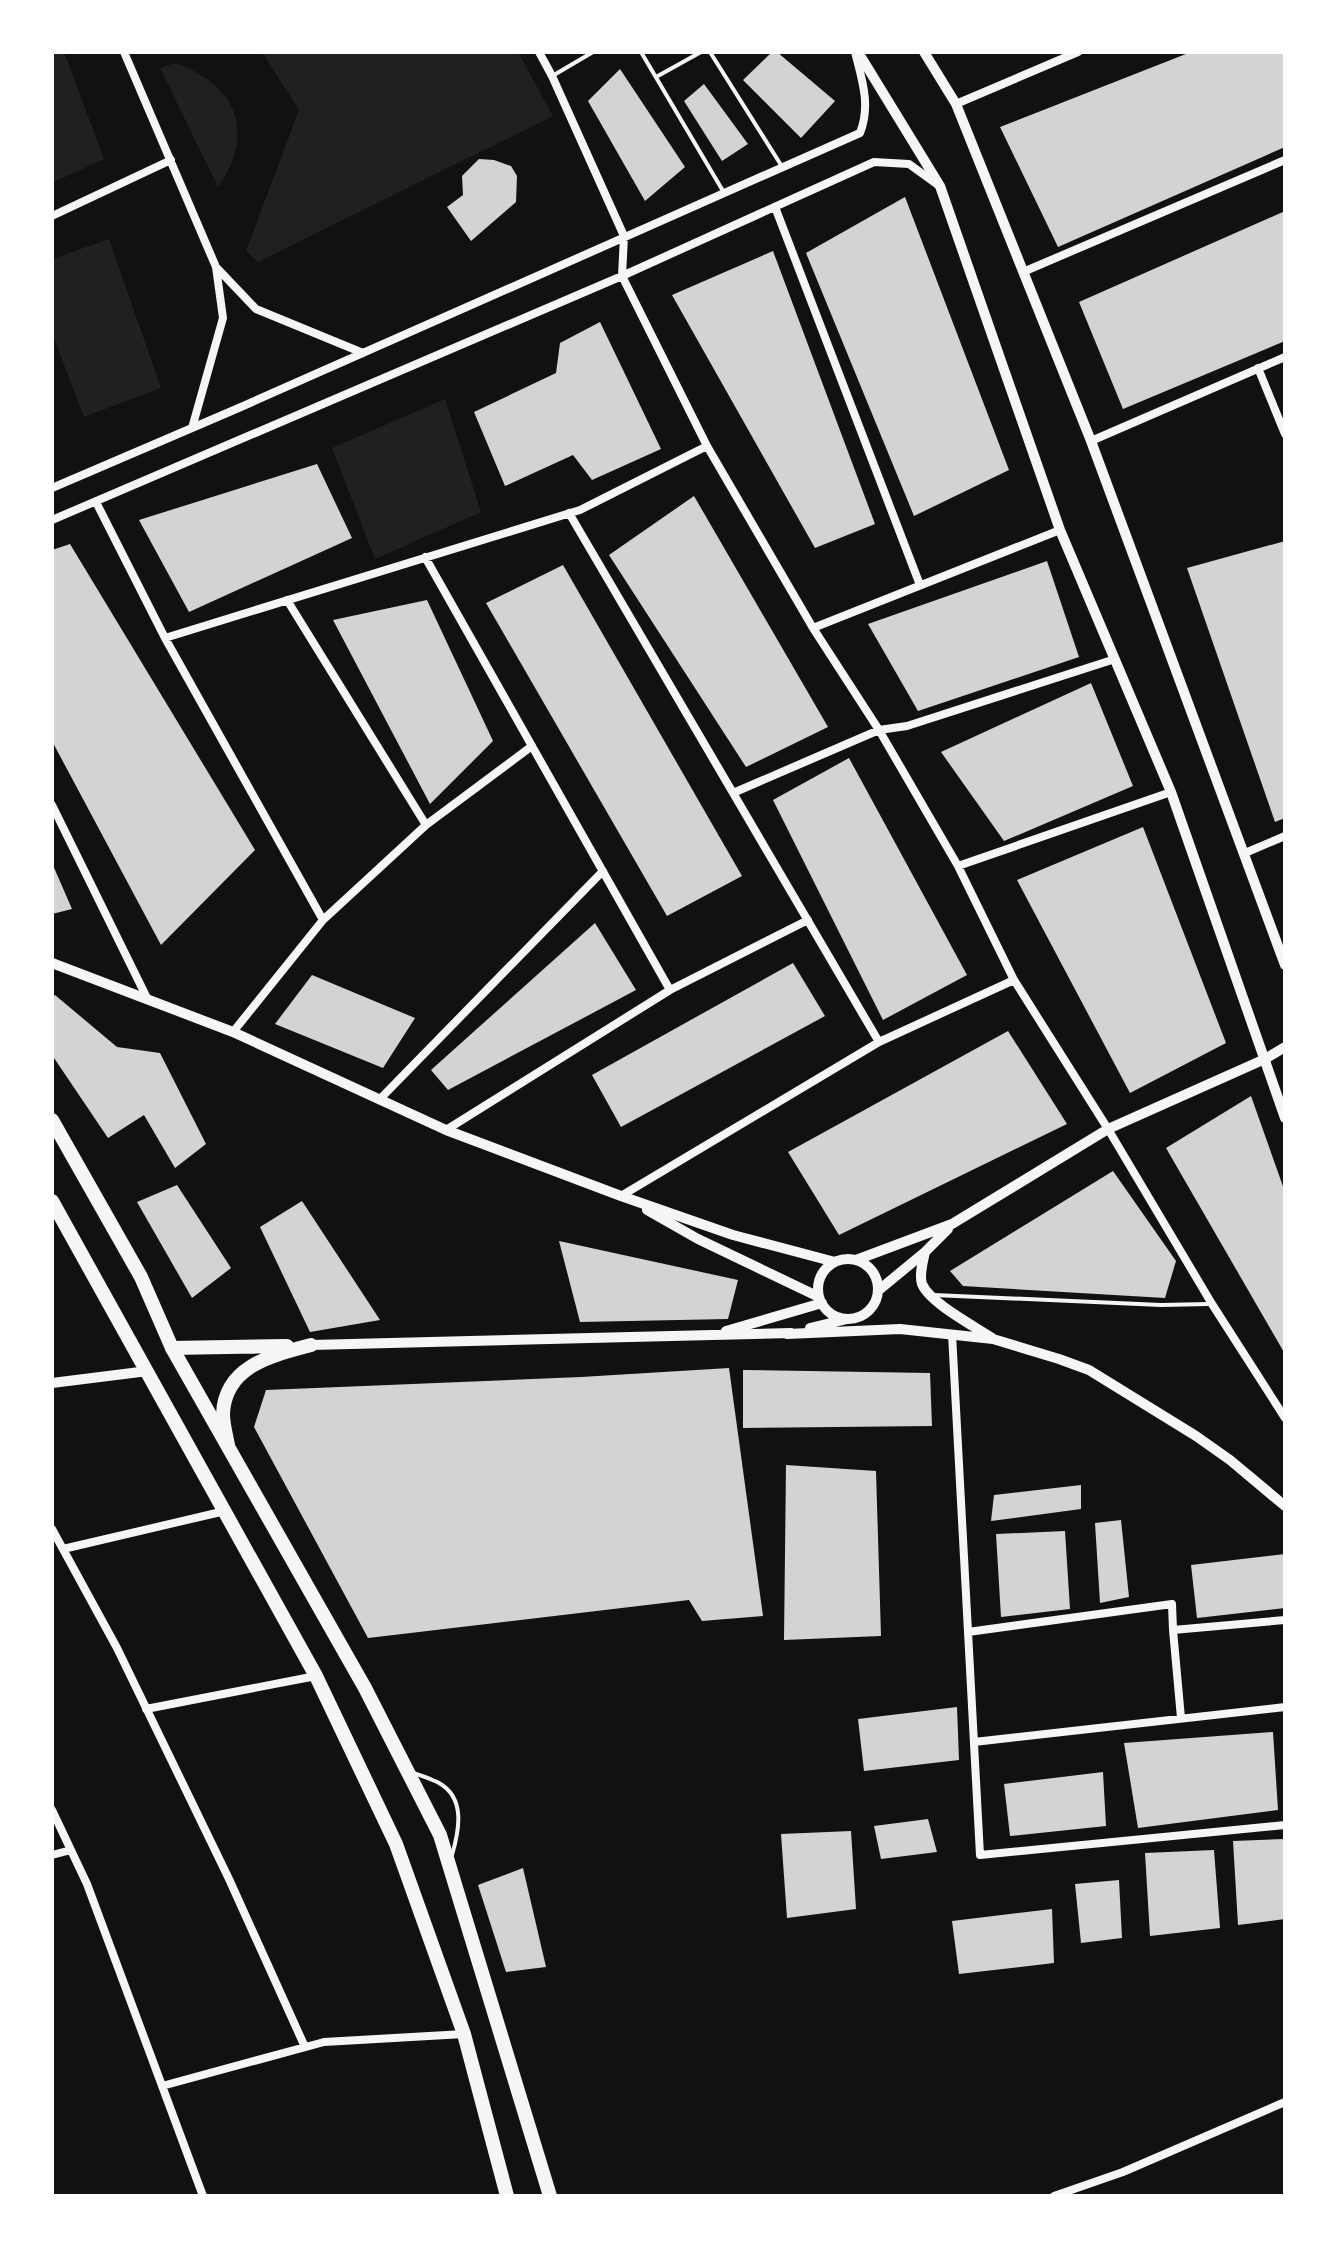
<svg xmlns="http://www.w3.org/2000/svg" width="1337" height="2248" font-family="'Fira Sans',sans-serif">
<rect width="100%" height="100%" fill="#111"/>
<!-- green -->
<path fill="#202020" d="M 52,52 L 64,52 L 104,159 L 52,183 Z
M 262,52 L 518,52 L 553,116 L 258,262 L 246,251 L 299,110 Z
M 175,63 C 237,84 256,133 218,187 L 160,68 Z
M 109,239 L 161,388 L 84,417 L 52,333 L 52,259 Z
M 445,399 L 481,512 L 375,559 L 332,448 Z"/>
<!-- building -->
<path fill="#d3d3d3" d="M 772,52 L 777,52 L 835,101 L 801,138 L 743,80 Z
M 1191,52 L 1285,52 L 1285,147 L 1058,247 L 1000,127 Z
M 620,69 L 685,167 L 645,201 L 588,101 Z
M 704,84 L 748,144 L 722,161 L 684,101 Z
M 479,159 L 494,160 L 511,166 L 517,176 L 516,202 L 471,241 L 447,207 L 463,195 L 462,176 Z
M 905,197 L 1009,470 L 914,516 L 806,253 Z
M 1285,211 L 1285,341 L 1123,409 L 1079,302 Z
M 773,251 L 875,524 L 815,548 L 672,295 Z
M 600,322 L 661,449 L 592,480 L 573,455 L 505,486 L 474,412 L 556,373 L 560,343 Z
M 317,464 L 352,538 L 189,612 L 139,520 Z
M 694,496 L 828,727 L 746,767 L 609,555 Z
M 1285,541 L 1285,818 L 1275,822 L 1187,568 Z
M 70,544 L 255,850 L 161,945 L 52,741 L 52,550 Z
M 1047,561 L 1079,657 L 918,711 L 868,624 Z
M 563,565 L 742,876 L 667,916 L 486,603 Z
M 427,600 L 493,741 L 430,804 L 333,620 Z
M 1091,683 L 1133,786 L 1004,841 L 941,752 Z
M 849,758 L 967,975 L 883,1020 L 773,800 Z
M 1143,827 L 1226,1043 L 1130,1093 L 1017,880 Z
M 52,863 L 72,909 L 52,914 Z
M 595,923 L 636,990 L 448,1090 L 431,1070 Z
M 793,963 L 825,1016 L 621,1127 L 592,1075 Z
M 312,975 L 415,1018 L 383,1068 L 275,1024 Z
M 55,995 L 117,1047 L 160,1053 L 206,1144 L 175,1168 L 144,1115 L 108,1138 L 52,1055 L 52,997 Z
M 1008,1031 L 1067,1124 L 839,1235 L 788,1152 Z
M 1251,1096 L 1285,1192 L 1285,1354 L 1166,1148 Z
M 1113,1171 L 1176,1261 L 1165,1298 L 963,1286 L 950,1271 Z
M 177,1185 L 231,1268 L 192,1298 L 137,1202 Z
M 302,1201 L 380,1320 L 310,1332 L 260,1227 Z
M 559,1241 L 738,1280 L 728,1319 L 580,1322 Z
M 729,1368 L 763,1616 L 702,1621 L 689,1600 L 368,1638 L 254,1427 L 266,1390 L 581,1377 Z
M 743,1370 L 930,1373 L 932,1426 L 743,1428 Z
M 786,1465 L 876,1471 L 881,1636 L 784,1640 Z
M 1081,1485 L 1081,1509 L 991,1521 L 994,1495 Z
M 1121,1520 L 1129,1597 L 1100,1603 L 1095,1523 Z
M 1065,1531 L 1070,1609 L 1001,1617 L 996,1534 Z
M 1285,1554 L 1285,1608 L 1197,1618 L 1191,1565 Z
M 957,1707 L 959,1760 L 864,1771 L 858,1719 Z
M 1273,1732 L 1278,1810 L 1138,1828 L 1124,1743 Z
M 1103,1772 L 1106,1826 L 1010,1836 L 1004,1784 Z
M 928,1819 L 937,1852 L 881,1859 L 874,1826 Z
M 851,1831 L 856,1909 L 787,1918 L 781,1834 Z
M 1285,1839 L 1285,1919 L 1238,1925 L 1233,1841 Z
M 1214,1850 L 1220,1928 L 1150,1936 L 1145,1853 Z
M 523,1868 L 546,1967 L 506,1972 L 478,1885 Z
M 1119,1880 L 1122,1938 L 1081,1943 L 1075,1884 Z
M 1052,1909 L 1054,1963 L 959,1974 L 952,1921 Z"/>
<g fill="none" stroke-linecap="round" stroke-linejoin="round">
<!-- service -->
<path stroke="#f5f5f5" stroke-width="4" d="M 641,52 L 723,191
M 710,52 L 781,165
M 554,75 L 593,52
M 656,77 L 701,52
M 934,1295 L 1161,1305 L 1209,1304
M 414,1773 C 422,1776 432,1779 439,1783 C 466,1798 459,1831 452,1855"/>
<!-- minor -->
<path stroke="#f5f5f5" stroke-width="8" d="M 124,52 L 216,267 L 223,318 L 192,428
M 539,52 L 552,76 L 624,236 L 622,276 L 707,446 L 813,628 L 879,730 L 958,866 L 1014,980 L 1108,1129 L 1212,1304 L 1285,1418
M 956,104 L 1078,52
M 775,207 L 920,585
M 52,216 L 171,160
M 216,267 L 256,309 L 363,353
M 1023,272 L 1285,160
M 1258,368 L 1285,434
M 1091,441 L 1285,357
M 52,488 L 241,407 L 860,133 C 871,105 862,80 855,52
M 96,502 L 165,638 L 580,510 L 707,446
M 569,513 L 879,1042
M 52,520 L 622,276 L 874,162 L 909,164 L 938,185
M 425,557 L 670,990
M 287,600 L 426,825
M 813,628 L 1060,530
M 165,638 L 323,920
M 733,793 L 879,730 L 907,726 L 1115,659
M 52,805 L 147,998
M 1245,853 L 1285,836
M 958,866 L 1171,792
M 233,1032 L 323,920 L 426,825 L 532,746
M 379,1100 L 603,871
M 446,1130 L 670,990 L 808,920
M 621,1196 L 879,1042 L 1014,980
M 952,1334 L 980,1855 L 1285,1825
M 52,1529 L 117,1648 L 229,1879 L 305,2047
M 63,1549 L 225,1511
M 968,1632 L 1172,1604 L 1173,1630
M 146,1709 L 316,1676
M 1181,1718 L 1173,1630 L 1285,1620
M 974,1742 L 1285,1707
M 52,1810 L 87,1884 L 203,2196
M 52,1855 L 71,1850
M 162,2086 L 324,2042 L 464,2034
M 1054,2196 L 1123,2172 L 1285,2102"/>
<!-- tertiary -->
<path stroke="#f5f5f5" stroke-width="10" d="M 858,52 L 940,186 L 1060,530 L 1171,792 L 1285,1118
M 924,52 L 956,104 L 1091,441 L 1285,965
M 52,963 L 233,1032 L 446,1130 L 621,1196 L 733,1235 L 835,1262
M 647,1210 L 698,1239 L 819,1297
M 925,1252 C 923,1261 919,1275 922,1284 C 930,1303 974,1326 992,1338
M818 1289a30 30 0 1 1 60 0a30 30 0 1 1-60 0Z
M 856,1260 L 952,1224 L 1108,1129 L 1265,1059 L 1285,1047
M 879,1290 L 925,1252 L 948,1229
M 810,1328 L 847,1319
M 726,1331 L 822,1303
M 787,1334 L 900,1329 L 993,1339 L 1059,1359 L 1089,1370 L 1196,1436 L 1230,1460 L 1285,1506
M 311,1345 L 791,1333
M 52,1383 L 148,1371"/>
<!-- primary -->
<path stroke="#f5f5f5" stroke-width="14" d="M 172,1348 L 287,1346
M 228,1445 C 226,1435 223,1424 223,1414 C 225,1365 274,1355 311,1345"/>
<!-- trunk -->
<path stroke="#f5f5f5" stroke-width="14" d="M 52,1120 L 141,1277 L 172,1348 L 365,1688 L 440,1835 L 550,2196
M 52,1201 L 316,1676 L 396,1844 L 464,2034 L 507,2196"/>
</g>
<!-- border -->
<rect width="1337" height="2248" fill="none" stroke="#ffffff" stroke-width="108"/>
</svg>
